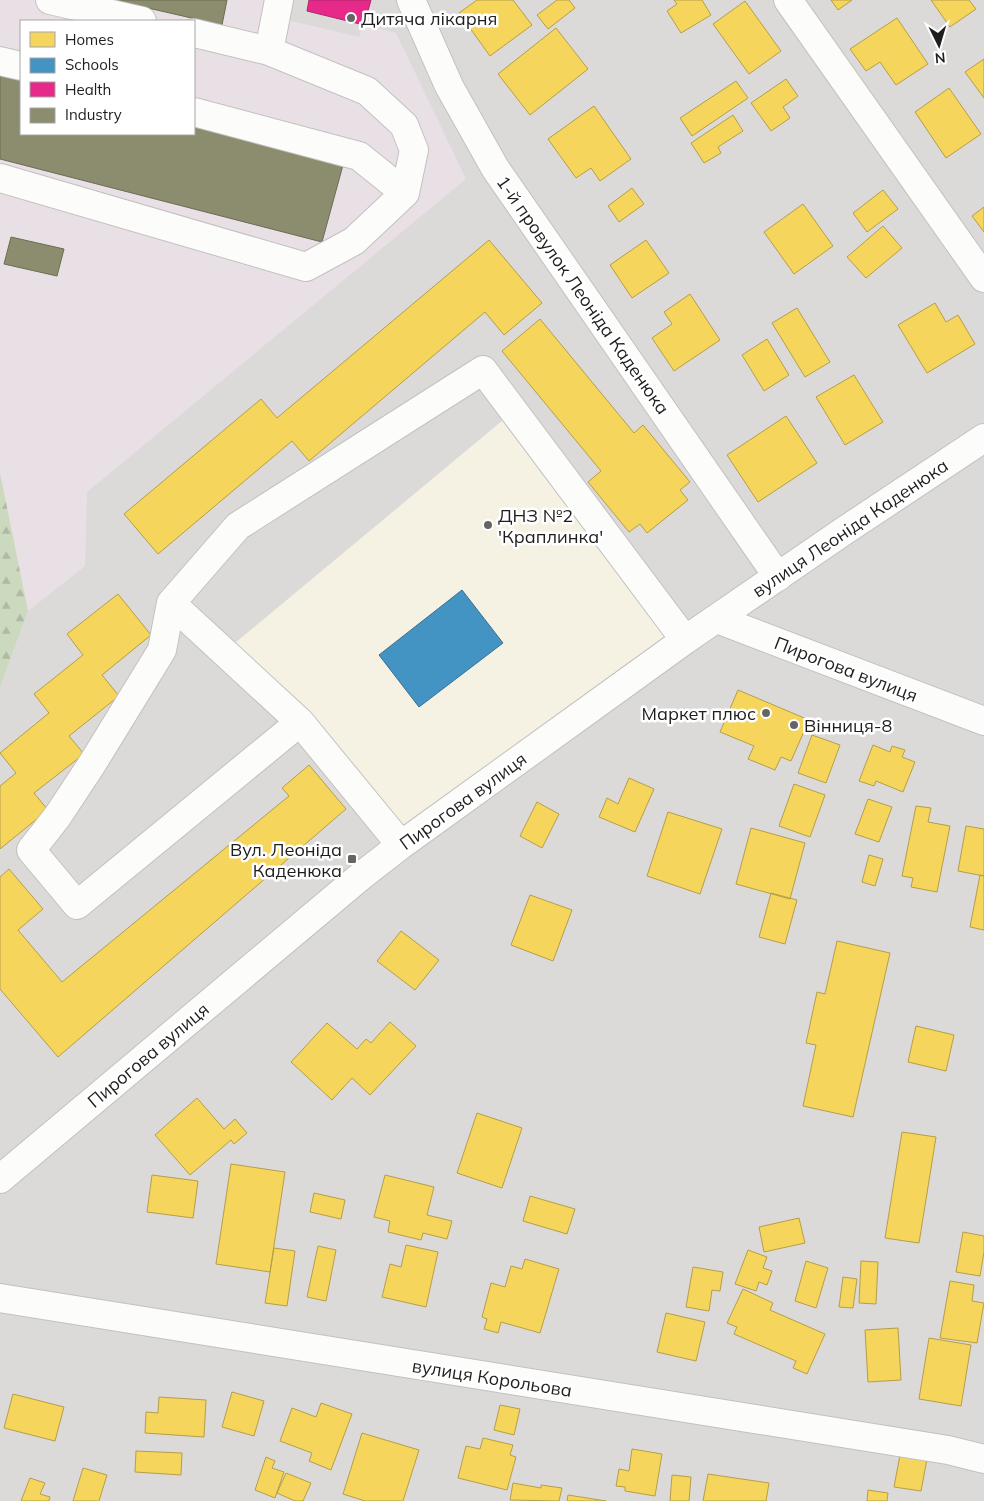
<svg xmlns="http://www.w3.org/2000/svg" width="984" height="1501" font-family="Mulish,sans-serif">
<defs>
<pattern id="forest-firs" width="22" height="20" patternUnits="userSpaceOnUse" patternTransform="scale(1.25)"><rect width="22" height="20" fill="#cbd9be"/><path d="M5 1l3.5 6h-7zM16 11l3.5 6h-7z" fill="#aebaa3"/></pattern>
</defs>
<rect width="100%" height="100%" fill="#eceae7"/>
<!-- residential -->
<path fill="#dbdad8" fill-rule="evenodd" d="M 0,0 L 984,0 L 984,1501 L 0,1501 L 0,688 L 28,611 L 0,473 ZM 21,21 L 194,21 L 194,134 L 21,134 Z"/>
<!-- industrial -->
<path fill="#e9e0e6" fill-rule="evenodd" d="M 0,0 L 290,0 L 287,20 L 359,37 L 364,25 L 396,33 L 466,179 L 87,492 L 85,566 L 28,611 L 0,473 ZM 21,21 L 194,21 L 194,134 L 21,134 Z"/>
<!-- education -->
<path fill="#f5f2e3" d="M 514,411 L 685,640 L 401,845 L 235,643 Z"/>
<!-- forest -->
<path fill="url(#forest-firs)" d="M 0,473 L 28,611 L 0,688 Z"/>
<!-- homes -->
<path fill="#f6d55c" stroke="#b59e49" d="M 477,0 L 513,0 L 532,25 L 490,56 L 459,13 Z
M 557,0 L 569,0 L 575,8 L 548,29 L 537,15 Z
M 674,0 L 702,0 L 711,15 L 681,33 L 667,11 L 677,4 Z
M 831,0 L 852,0 L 838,10 Z
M 931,0 L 969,0 L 976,9 L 950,27 Z
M 745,1 L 781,51 L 749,74 L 713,24 Z
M 897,18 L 928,64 L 896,85 L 880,62 L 866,71 L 850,49 Z
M 556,28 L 588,69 L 530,115 L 498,74 Z
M 984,59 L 984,98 L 965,72 Z
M 786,79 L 798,96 L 783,107 L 790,118 L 771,131 L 751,103 Z
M 736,81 L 748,98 L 692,136 L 680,118 Z
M 949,88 L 981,134 L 946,158 L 915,112 Z
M 594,106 L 631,159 L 600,181 L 591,168 L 576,178 L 548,139 Z
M 733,115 L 743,131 L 718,147 L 721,153 L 704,163 L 691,143 Z
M 632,188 L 644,204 L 619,222 L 608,206 Z
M 883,190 L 898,209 L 867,232 L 853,213 Z
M 803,204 L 833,246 L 794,274 L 764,232 Z
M 984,207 L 984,232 L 972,216 Z
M 883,226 L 902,248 L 866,278 L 847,257 Z
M 489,240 L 542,303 L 504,335 L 485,312 L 309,461 L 292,441 L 158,554 L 124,514 L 261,399 L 277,418 Z
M 646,240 L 669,273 L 632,298 L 610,265 Z
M 690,294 L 720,340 L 674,371 L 652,338 L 672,324 L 664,312 Z
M 935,303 L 946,322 L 958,315 L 975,344 L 927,373 L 898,325 Z
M 797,308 L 830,362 L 805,377 L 772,323 Z
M 540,319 L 634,433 L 643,425 L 690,482 L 680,490 L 688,500 L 647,533 L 640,524 L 629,532 L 588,482 L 601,471 L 502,351 Z
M 767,339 L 789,375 L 764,391 L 742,355 Z
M 854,375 L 883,422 L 845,445 L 816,397 Z
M 786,416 L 817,463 L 758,502 L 727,455 Z
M 118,594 L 151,635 L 102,675 L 119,696 L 69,736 L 84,754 L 34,793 L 48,810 L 0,849 L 0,786 L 16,773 L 0,753 L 49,713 L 34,694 L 83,655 L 67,634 Z
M 738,690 L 809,720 L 791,761 L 781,757 L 775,770 L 748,759 L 754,746 L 720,732 Z
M 812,735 L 840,745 L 826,783 L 798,773 Z
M 873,745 L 890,752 L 892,746 L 905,750 L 902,757 L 915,762 L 903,792 L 876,781 L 874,786 L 859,781 Z
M 309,765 L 346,809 L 58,1057 L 0,989 L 0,877 L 9,869 L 43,909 L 18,930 L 62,982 L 289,796 L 282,788 Z
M 629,778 L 654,789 L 635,832 L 599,817 L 607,798 L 618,804 Z
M 794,784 L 825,795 L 810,837 L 779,826 Z
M 868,799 L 892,807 L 879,842 L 855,834 Z
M 537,802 L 559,814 L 542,848 L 520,836 Z
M 916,806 L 931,808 L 928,822 L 950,826 L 937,892 L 911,887 L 913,878 L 902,876 Z
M 668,812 L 722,829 L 700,894 L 647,876 Z
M 966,826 L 984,829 L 984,876 L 958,871 Z
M 751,828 L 805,843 L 790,899 L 736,884 Z
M 869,855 L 883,859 L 875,886 L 862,882 Z
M 980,875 L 984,876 L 984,930 L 970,927 Z
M 771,893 L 797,900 L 785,944 L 759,937 Z
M 530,895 L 572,910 L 553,961 L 511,945 Z
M 401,931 L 439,960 L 415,990 L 377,961 Z
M 837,941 L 890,953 L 853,1117 L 803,1106 L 816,1045 L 806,1043 L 817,992 L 825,994 Z
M 390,1022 L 416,1046 L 370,1095 L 352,1078 L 332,1100 L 291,1062 L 327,1023 L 357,1049 L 366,1039 L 371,1043 Z
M 916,1026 L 954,1035 L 946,1071 L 908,1062 Z
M 197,1098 L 224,1129 L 235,1119 L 247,1133 L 234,1144 L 231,1140 L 190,1175 L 155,1135 Z
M 477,1113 L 522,1128 L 502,1188 L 457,1173 Z
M 902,1132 L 936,1137 L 919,1243 L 885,1238 Z
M 231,1164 L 285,1172 L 270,1272 L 216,1264 Z
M 152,1175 L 198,1181 L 193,1218 L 147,1212 Z
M 385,1175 L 434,1187 L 427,1215 L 452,1221 L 447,1239 L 423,1233 L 421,1240 L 388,1232 L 390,1221 L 374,1217 Z
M 314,1193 L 345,1200 L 341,1219 L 310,1212 Z
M 530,1196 L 575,1209 L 567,1234 L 523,1221 Z
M 799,1218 L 805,1243 L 764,1252 L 759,1227 Z
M 963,1232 L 984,1236 L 984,1252 L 980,1276 L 956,1272 Z
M 406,1245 L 438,1252 L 426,1307 L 382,1297 L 390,1264 L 401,1267 Z
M 318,1246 L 336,1250 L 326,1301 L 307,1297 Z
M 274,1248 L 295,1251 L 287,1306 L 265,1303 Z
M 748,1250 L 767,1257 L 763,1268 L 772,1271 L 767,1285 L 759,1282 L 756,1291 L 735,1284 Z
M 525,1259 L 559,1269 L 540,1333 L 501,1322 L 498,1333 L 484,1329 L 487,1319 L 482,1317 L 491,1283 L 505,1287 L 511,1266 L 522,1269 Z
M 806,1261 L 828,1268 L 816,1308 L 795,1301 Z
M 861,1261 L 878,1262 L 876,1304 L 859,1303 Z
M 693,1267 L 723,1272 L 720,1291 L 712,1290 L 709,1311 L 686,1307 Z
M 843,1277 L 857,1279 L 853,1308 L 839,1307 Z
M 950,1281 L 974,1285 L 972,1301 L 984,1303 L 977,1343 L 940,1338 Z
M 743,1289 L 773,1303 L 770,1310 L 825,1334 L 807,1374 L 793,1368 L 796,1361 L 734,1334 L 737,1327 L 727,1323 Z
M 666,1313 L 705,1322 L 696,1361 L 657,1352 Z
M 898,1328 L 901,1380 L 868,1382 L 865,1330 Z
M 929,1338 L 971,1345 L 961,1406 L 919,1399 Z
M 232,1392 L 264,1401 L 254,1436 L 222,1427 Z
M 13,1394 L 64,1407 L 55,1441 L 4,1428 Z
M 159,1397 L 206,1400 L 204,1437 L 145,1433 L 146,1412 L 158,1413 Z
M 321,1403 L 352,1414 L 331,1470 L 309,1461 L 312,1453 L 280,1441 L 292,1408 L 316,1417 Z
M 500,1405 L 520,1409 L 514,1435 L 494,1430 Z
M 362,1433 L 419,1450 L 403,1501 L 365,1501 L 343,1494 Z
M 483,1438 L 513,1445 L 510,1455 L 516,1457 L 507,1490 L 458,1478 L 466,1446 L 480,1449 Z
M 632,1449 L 662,1454 L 655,1496 L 625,1491 L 625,1487 L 616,1486 L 619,1469 L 629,1471 Z
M 136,1451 L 182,1453 L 181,1475 L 135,1472 Z
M 900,1455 L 927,1459 L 921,1491 L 894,1487 Z
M 266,1457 L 275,1461 L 272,1468 L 284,1472 L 275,1498 L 255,1490 Z
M 83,1468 L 107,1475 L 99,1501 L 73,1501 Z
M 286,1473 L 311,1483 L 303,1501 L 295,1501 L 277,1493 Z
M 708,1474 L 769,1483 L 766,1501 L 703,1501 Z
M 672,1475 L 691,1477 L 689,1501 L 670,1501 Z
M 30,1478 L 45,1483 L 40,1494 L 50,1497 L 49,1501 L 21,1501 Z
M 513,1483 L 541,1488 L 541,1485 L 562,1488 L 559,1501 L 510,1500 Z
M 868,1490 L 888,1493 L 887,1501 L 867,1501 Z
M 568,1495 L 606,1501 L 567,1501 Z"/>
<!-- schools -->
<path fill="#4393c3" stroke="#387092" d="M 462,590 L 503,643 L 419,707 L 379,655 Z"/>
<!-- health -->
<path fill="#e7298a" stroke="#ab266a" d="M 309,0 L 371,0 L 364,25 L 307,11 Z"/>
<!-- industry -->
<path fill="#8c8c6e" stroke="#6b6b56" d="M 113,0 L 227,0 L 222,25 Z
M 0,74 L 21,80 L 21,134 L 194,134 L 194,126 L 343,165 L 322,242 L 0,159 Z
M 11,237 L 64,249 L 57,276 L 4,264 Z"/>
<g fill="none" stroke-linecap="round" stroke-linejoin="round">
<defs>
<path id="minor" d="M 50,0 L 142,21
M 411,0 L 449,86 L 495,168 L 778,577
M 788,0 L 984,278
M 194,33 L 269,51 L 279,0
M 0,61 L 21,66
M 194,112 L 359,156 L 405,193
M 0,178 L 306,267 L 354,241 L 405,193 L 414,150 L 404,125 L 367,91 L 269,51
M 171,603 L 300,722
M 717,619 L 984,721
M 401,845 L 300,722 L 77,905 L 31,850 L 57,817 L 92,764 L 162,650 L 171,603 L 238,526 L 483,370 L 685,640
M 0,1179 L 361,876 L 401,845 L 685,640 L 841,533 L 984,438
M 0,1298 L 948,1450 L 984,1459"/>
</defs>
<!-- minor casing -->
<use href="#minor" stroke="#c2c1bf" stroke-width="30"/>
<!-- minor -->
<use href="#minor" stroke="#fcfcfb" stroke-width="28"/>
</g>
<!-- markers -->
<g fill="#666564" stroke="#fff" stroke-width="2">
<circle cx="351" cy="18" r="5"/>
<circle cx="488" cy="525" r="5"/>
<circle cx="766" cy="713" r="5"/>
<circle cx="794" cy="725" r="5"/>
<rect x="347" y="854" width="10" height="10" rx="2.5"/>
</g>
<g text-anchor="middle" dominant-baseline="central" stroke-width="5" stroke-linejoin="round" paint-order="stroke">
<!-- poi labels -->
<g font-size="18" fill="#1e1e1e" stroke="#fff" text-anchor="start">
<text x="361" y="18">Дитяча лікарня</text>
<text x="498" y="515">ДНЗ №2<tspan x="498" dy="21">'Краплинка'</tspan></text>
<text x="756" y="713" text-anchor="end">Маркет плюс</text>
<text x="804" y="725">Вінниця-8</text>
<text x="342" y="849" text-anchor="end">Вул. Леоніда<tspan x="342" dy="21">Каденюка</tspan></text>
</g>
<!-- street labels -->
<g font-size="18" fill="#1e1e1e" stroke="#fff">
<text transform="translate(583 295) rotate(55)">1-й провулок Леоніда Каденюка</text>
<text transform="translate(850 528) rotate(-34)">вулиця Леоніда Каденюка</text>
<text transform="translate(846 669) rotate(21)">Пирогова вулиця</text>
<text transform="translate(463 801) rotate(-36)">Пирогова вулиця</text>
<text transform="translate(148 1055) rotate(-40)">Пирогова вулиця</text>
<text transform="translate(492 1378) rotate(9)">вулиця Корольова</text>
</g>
</g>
<!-- legend -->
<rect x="20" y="20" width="175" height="115" fill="#ffffff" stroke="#a5a5a5"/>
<rect x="30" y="32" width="25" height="15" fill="#f6d55c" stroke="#a5a5a5"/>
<text x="65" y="45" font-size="15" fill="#1e1e1e">Homes</text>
<rect x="30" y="58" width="25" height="15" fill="#4393c3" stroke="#a5a5a5"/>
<text x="65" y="70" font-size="15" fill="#1e1e1e">Schools</text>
<rect x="30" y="82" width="25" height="15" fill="#e7298a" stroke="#a5a5a5"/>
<text x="65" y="95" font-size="15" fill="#1e1e1e">Health</text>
<rect x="30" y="108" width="25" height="15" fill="#8c8c6e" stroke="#a5a5a5"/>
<text x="65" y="120" font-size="15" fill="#1e1e1e">Industry</text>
<!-- north arrow -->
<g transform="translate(939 45) rotate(175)" stroke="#ffffff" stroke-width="4" paint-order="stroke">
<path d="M0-4L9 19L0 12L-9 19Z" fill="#1e1e1e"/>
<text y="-8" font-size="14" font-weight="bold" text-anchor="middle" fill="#1e1e1e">N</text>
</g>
</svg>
